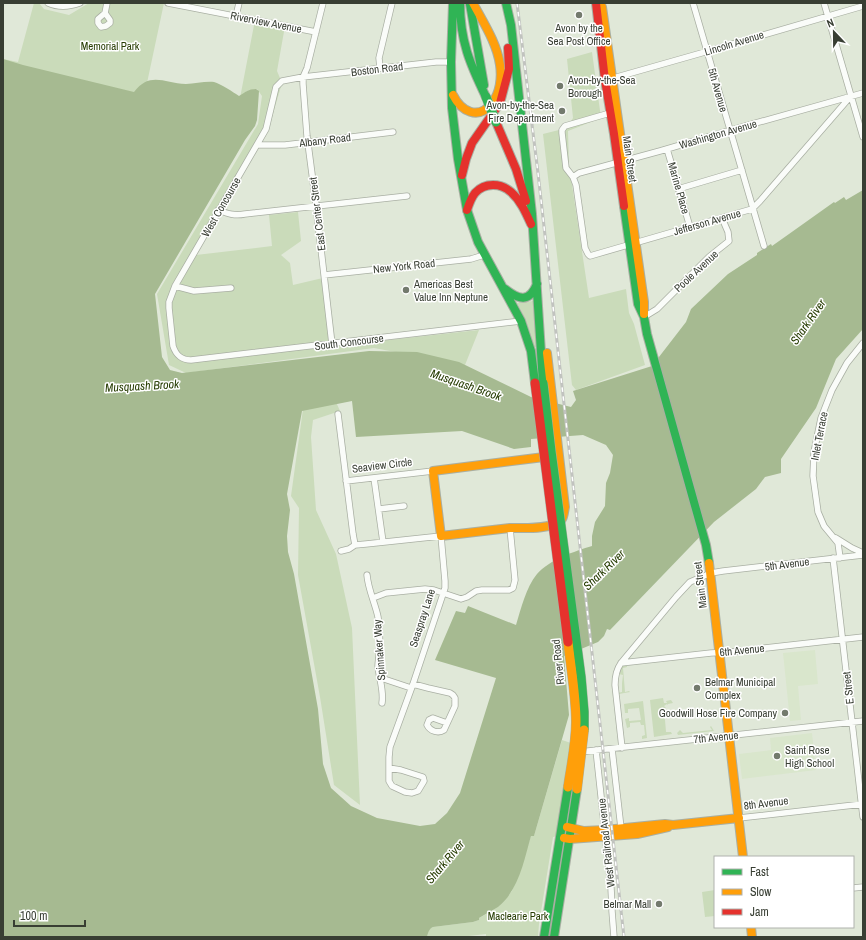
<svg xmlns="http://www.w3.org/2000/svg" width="866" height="940" font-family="'Archivo Narrow',sans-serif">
<rect width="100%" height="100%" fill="#e0e8d8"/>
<!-- built -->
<path fill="#d9e6cc" d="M 815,650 L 818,684 L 798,686 L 801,720 L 790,721 L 783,653 Z
M 812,733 L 816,770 L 742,779 L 739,754 L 771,750 L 770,738 Z"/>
<!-- green -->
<path fill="#cadbba" d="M 34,3 L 39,3 L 44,9 L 69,15 L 89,3 L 164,3 L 147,83 L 134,96 L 3,61 L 3,59 L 18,62 Z
M 255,20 L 285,26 L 277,71 L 282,83 L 270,124 L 196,255 L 272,246 L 269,215 L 298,212 L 301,241 L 281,255 L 290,263 L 293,285 L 327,277 L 334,346 L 479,330 L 465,365 L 374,348 L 186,373 L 169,365 L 157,294 L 258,124 L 262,96 L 257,89 L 247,91 L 240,98 Z
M 592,52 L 601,118 L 568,131 L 569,165 L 589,298 L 626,289 L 629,313 L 634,324 L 645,365 L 576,390 L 572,385 L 543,134 L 567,128 L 573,118 L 567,59 Z
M 533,301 L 536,347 L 534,347 L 525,318 L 517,303 Z
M 336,402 L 340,411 L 313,420 L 311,437 L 316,510 L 336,554 L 352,628 L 360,805 L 334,785 L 320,697 L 298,575 L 299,508 L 291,496 L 303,409 Z
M 627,665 L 627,667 L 623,668 L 625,692 L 629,691 L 630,692 L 619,694 L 618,693 L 622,692 L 622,683 L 623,675 L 619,674 L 622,666 Z
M 663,698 L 664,703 L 667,703 L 666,701 L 671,700 L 673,703 L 668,704 L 668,705 L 667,704 L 664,706 L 666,708 L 664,708 L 666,732 L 671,732 L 672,734 L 654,737 L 650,700 Z
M 643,701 L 647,738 L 642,739 L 642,736 L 645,735 L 644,725 L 641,725 L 640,722 L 630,723 L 630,727 L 627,728 L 625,719 L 629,718 L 629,721 L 641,720 L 639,708 L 628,709 L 628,713 L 625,713 L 624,704 Z
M 711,726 L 714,731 L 678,735 L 677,733 L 680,730 L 683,733 L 712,730 L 710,727 Z
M 562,740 L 574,744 L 559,836 L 553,837 L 539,924 L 538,937 L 486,937 L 486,934 L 460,937 L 427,937 C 428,932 429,929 433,927 L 473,922 L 479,920 L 479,918 L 490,912 L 499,906 L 512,891 L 531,836 L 534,836 Z
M 715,890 L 715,916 L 705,917 L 702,892 Z"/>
<!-- water -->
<path fill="#a6ba91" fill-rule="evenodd" d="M 3,59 L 23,65 L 134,92 C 150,71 164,83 186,84 C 195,84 205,81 214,82 C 221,84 233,92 239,96 C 246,92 248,89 256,89 L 259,91 L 257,120 L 255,126 L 245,140 L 155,294 L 162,357 L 170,370 L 182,373 L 369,351 L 417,352 L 459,362 L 531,397 L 571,407 L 576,400 L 573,391 L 652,366 L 686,322 L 691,309 L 728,274 L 757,255 L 757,253 L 771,244 L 772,246 L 789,234 L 834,202 L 835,203 L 844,197 L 846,200 L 863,190 L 863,329 L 836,359 L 816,408 L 781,459 L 781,473 L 765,477 L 756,489 L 714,522 L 610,630 L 607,629 L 604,636 L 598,642 L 564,656 L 569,715 L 534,836 L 531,836 C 524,860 519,890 498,907 C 492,911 485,914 479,918 L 479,920 L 473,922 L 433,927 C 429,929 428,933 427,937 L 3,937 ZM 352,401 L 356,437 L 462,431 L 514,449 L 531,447 L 531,439 L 583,435 L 606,445 L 613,455 L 610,473 L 606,483 L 605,506 L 595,522 L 592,536 L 592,546 C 575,551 549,560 537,574 C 526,587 521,609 516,625 L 468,606 L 465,613 L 456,611 L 435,660 L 496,678 L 460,793 L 447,813 L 435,824 L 420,826 L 377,818 L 351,806 L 331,788 L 323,764 L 318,709 L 294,574 L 288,552 L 287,536 L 290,510 L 287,494 L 302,411 Z"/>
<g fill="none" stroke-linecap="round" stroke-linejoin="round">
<defs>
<path id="street" d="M 48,3 C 59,8 69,7 80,3
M 168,3 L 316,32
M 323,3 L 307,68 L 303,77 L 303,84 L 307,136 L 315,197 L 332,344
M 693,3 L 764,246
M 824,3 L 863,137
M 105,13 L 110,20 L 110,23 L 106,26 L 101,27 L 98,23 L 98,19 Z
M 105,13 L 107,3
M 236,16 L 239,3
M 451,62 L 436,62 L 303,77 L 282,81 L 276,87 L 266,129 L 175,286 L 169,302 L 169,308 L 173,346 C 176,355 181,360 191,360 L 521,321
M 380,68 L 379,58 L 392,3
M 610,79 L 698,54 L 863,6
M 610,113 L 565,126 L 562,130 L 562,133 L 566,168 L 573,177 L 576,185 L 585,248 L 588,254 L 590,256 L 752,209 L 760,201 L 851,96
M 257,145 L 285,145 L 393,132
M 667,149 L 690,227
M 573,177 L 579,173 L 660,151 L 738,128 L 863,93
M 678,189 L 742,170
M 218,210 C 228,214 235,216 245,214 L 407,196
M 324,275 L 471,259 L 484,255
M 175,286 L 194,291 L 231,288
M 644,317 L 657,309 L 709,257 L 729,241 L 728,232 L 722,218
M 338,414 L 353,534 L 355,545
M 374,478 L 383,542
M 346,481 L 433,471
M 379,509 L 404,506
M 836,538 L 852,548 L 863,553
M 355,545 L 366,544 L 441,536 L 445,581 L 445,588 L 413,684 L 390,747 L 389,757 L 389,768
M 341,551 L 349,549 L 355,545
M 833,558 L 863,817
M 840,558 L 838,543 L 824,526 L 818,512 L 813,476 L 814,452 L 821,418 L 832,390 L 847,363 L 863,343
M 367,575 C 368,589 375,603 378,617 C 380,629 380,641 379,654 C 379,658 378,662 378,666 C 379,679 384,690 382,703
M 373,598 L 386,593 L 425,589 L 434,590 L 461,599 L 467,597 L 476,591 L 482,590 L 509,590 L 513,588 L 515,580 L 510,528
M 621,663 L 711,653 L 730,652 L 863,637
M 380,676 L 384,679 L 411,688
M 413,684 L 428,688 L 450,693 L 453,695 L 455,698 L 455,706 L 444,730 C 438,734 430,731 427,725 L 429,720 L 433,718 L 447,723
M 622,748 L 615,685 C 615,677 616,670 621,663 L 676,597 L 690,582 L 711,573 L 723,571 L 863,555
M 612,749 L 621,828
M 596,750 L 611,888 L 612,907 L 612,911 L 614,937
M 579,752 L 863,721
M 389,768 L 401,770 L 423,777 L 424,781 L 418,791 L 412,793 L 405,792 L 392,786 L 389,781 Z
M 739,818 L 863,804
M 853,888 L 863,887"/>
<path id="fast" d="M 453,3 L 451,62 L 452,108 L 458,159 L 467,210 L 478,242 L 521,321 L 531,351 L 535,383
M 460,3 C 460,41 470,64 486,97
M 506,3 L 511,25 L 532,214 L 543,383
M 470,4 L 484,85
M 624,206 L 638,304 L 644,317 L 647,334 L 706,545 L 709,563
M 505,289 C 519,300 529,303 537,284
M 544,937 L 568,787
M 554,937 L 577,789"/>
<path id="slow" d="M 602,7 L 644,302 L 644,314
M 453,95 C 461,111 478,121 492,103 C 500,93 502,78 500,65 C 497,43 483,22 473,3
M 510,528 L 441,536 L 433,471 L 544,457
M 510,528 C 523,528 553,530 562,519 C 564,516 564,511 565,507 L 547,353
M 709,563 L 743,857
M 567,827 L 584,831 L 605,830 L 665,824 L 673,825 L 739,818
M 564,838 L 570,839 L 637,834 L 668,827
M 751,927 L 752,937"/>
<path id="jam" d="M 596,3 L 605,80 L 614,134 L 624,206
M 496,122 L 516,169 L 526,201
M 462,175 L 466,159 L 472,143 L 500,103 L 509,69 L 508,48
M 467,210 C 469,204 471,198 475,193 C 485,182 501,183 511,192 C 521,201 526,213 531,224"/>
</defs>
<!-- street casing -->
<use href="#street" stroke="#a9afa3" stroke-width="7"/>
<!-- fast casing -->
<use href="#fast" stroke="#a9afa3" stroke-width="10"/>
<!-- slow casing -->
<use href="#slow" stroke="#a9afa3" stroke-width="10"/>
<!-- jam casing -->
<use href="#jam" stroke="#a9afa3" stroke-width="10"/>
<!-- street -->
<use href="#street" stroke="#fafcf9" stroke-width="5.5"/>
<!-- fast -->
<use href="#fast" stroke="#30b455" stroke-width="8"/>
<!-- slow -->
<use href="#slow" stroke="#ff9f0a" stroke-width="8"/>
<!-- jam -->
<use href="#jam" stroke="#e5322d" stroke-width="8"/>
<defs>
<path id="rail" d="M 517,3 L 538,173 L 624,937"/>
</defs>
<!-- rail casing -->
<use href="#rail" stroke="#c1c3bf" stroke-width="3"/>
<!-- rail -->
<use href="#rail" stroke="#fff" stroke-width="1.5" stroke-dasharray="4.5" stroke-linecap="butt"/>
<defs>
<path id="fast-bridge" d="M 486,97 L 496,122
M 543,383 L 551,451 L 581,677 L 584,712 L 584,730"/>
<path id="slow-bridge" d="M 568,787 C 571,766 576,744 576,722 C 576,696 571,669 568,642
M 577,789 L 584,730"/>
<path id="jam-bridge" d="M 535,383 L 568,642"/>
</defs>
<!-- fast-bridge casing -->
<use href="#fast-bridge" stroke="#a9afa3" stroke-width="10" stroke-linecap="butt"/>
<!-- slow-bridge casing -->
<use href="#slow-bridge" stroke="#a9afa3" stroke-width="10" stroke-linecap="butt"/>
<!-- jam-bridge casing -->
<use href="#jam-bridge" stroke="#a9afa3" stroke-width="10" stroke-linecap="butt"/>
<!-- fast-bridge -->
<use href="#fast-bridge" stroke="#30b455" stroke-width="9"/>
<!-- slow-bridge -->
<use href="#slow-bridge" stroke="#ff9f0a" stroke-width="9"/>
<!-- jam-bridge -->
<use href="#jam-bridge" stroke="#e5322d" stroke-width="9"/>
</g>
<!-- markers -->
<g fill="#737a6d" stroke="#fff" stroke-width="1.5">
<circle cx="579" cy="15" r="4"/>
<circle cx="560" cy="86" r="4"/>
<circle cx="562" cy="111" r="4"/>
<circle cx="406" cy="290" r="4"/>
<circle cx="697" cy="688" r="4"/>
<circle cx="785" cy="713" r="4"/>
<circle cx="777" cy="756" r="4"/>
<circle cx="659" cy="904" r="4"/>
</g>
<g text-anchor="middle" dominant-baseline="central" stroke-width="3" stroke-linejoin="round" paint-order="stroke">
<!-- street labels -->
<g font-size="11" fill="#383e33" stroke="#fff">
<text transform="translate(266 22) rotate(11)">Riverview Avenue</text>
<text transform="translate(734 43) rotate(-17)">Lincoln Avenue</text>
<text transform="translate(377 69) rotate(-7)">Boston Road</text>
<text transform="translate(718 90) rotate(74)">5th Avenue</text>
<text transform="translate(718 134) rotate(-16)">Washington Avenue</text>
<text transform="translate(325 140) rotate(-7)">Albany Road</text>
<text transform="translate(630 159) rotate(82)">Main Street</text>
<text transform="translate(679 188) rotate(74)">Marine Place</text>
<text transform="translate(221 207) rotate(-60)">West Concourse</text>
<text transform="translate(317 214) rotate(-97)">East Center Street</text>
<text transform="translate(707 222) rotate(-16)">Jefferson Avenue</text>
<text transform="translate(404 266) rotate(-6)">New York Road</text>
<text transform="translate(696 271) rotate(-43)">Poole Avenue</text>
<text transform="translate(349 342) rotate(-7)">South Concourse</text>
<text transform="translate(819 436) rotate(-79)">Inlet Terrace</text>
<text transform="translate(382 465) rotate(-7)">Seaview Circle</text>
<text transform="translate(787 564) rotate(-7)">5th Avenue</text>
<text transform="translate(700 585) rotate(-97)">Main Street</text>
<text transform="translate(422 618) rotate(-72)">Seaspray Lane</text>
<text transform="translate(379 650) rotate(-94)">Spinnaker Way</text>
<text transform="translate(742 650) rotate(-6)">6th Avenue</text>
<text transform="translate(558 662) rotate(-96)">River Road</text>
<text transform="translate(848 688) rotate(-96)">E Street</text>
<text transform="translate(716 737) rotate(-6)">7th Avenue</text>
<text transform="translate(766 803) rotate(-7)">8th Avenue</text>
<text transform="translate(606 843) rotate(-96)">West Railroad Avenue</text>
</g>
<!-- poi labels -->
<g font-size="11" fill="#383e33" stroke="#fff" text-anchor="start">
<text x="579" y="28" text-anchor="middle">Avon by the<tspan x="579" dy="13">Sea Post Office</tspan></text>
<text x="568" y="80">Avon-by-the-Sea<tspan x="568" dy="13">Borough</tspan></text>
<text x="554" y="105" text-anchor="end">Avon-by-the-Sea<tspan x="554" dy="13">Fire Department</tspan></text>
<text x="414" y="284">Americas Best<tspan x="414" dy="13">Value Inn Neptune</tspan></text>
<text x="705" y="682">Belmar Municipal<tspan x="705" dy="13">Complex</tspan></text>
<text x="777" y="713" text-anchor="end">Goodwill Hose Fire Company</text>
<text x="785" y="750">Saint Rose<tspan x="785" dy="13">High School</tspan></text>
<text x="651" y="904" text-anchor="end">Belmar Mall</text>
</g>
<!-- park labels -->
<g font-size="11" fill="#263c02" stroke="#fff">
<text x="110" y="46">Memorial Park</text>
<text x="518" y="916">Maclearie Park</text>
</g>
<!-- water labels -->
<g font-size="12" font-style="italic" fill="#253b00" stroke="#fff">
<text transform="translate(808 322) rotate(-55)">Shark River</text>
<text transform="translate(466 385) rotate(19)">Musquash Brook</text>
<text transform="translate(142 386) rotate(-3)">Musquash Brook</text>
<text transform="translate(604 570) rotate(-44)">Shark River</text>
<text transform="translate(445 862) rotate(-50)">Shark River</text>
</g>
</g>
<!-- border -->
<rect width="866" height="940" fill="none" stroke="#383e33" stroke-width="8"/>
<!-- legend -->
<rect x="714" y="856" width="140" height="72" fill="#ffffff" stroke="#afb2ad"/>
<rect x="722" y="869" width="20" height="6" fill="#30b455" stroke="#afb2ad"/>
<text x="750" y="876" font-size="12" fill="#383e33">Fast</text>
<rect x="722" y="889" width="20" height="6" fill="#ff9f0a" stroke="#afb2ad"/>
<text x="750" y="896" font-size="12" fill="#383e33">Slow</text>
<rect x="722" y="909" width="20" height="6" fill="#e5322d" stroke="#afb2ad"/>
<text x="750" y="916" font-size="12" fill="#383e33">Jam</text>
<!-- north arrow -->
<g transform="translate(834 32) rotate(338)" stroke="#ffffff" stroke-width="3" paint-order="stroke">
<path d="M0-3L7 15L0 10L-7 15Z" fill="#383e33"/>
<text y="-6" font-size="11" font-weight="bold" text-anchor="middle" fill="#383e33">N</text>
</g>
<!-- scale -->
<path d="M14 920v6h71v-6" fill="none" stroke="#383e33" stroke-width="2"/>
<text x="20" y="920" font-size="12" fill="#383e33" stroke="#ffffff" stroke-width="3" paint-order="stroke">100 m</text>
</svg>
